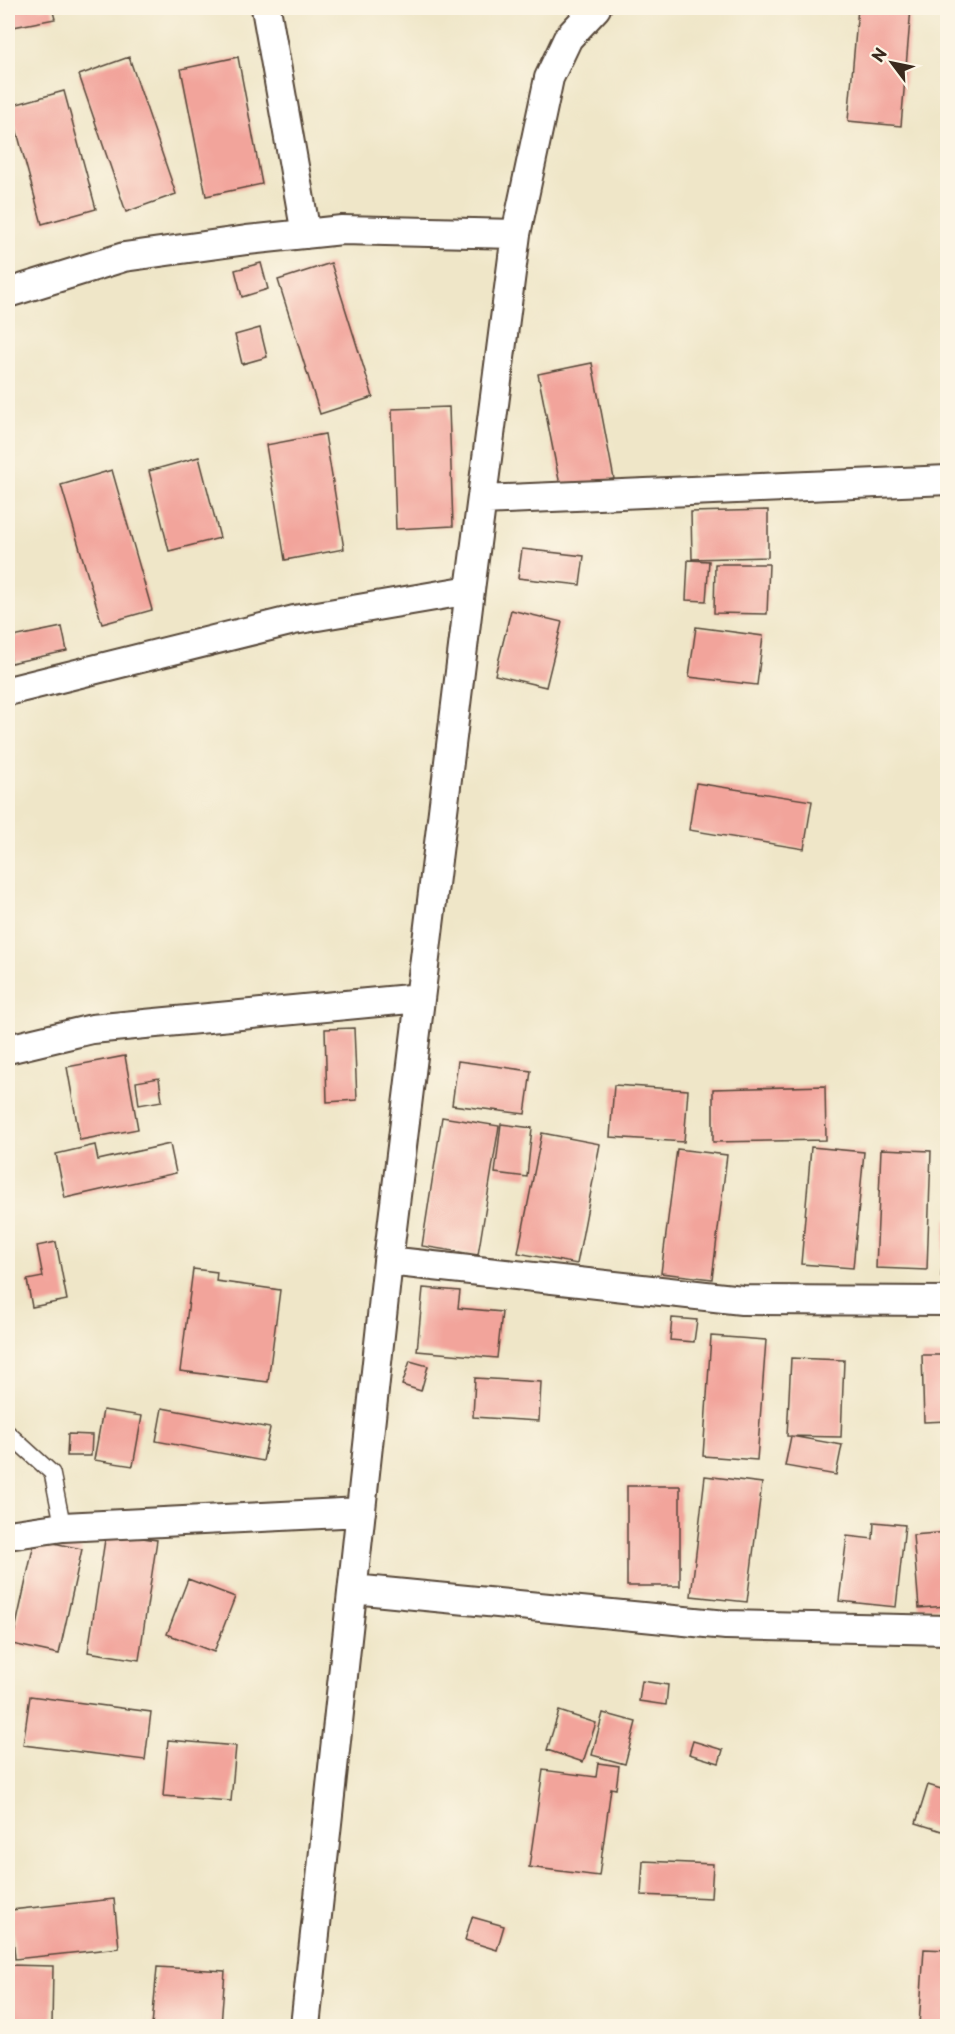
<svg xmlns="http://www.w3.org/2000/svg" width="955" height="2034" font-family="'Playpen Sans',sans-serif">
<rect width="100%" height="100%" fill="#fcf5e5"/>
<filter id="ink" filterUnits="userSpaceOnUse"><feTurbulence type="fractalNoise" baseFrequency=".0167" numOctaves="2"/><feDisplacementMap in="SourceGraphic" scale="12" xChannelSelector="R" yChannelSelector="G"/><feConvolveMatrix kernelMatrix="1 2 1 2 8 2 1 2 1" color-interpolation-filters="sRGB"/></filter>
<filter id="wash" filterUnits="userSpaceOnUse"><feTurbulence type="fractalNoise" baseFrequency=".008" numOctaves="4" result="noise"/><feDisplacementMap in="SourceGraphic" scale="24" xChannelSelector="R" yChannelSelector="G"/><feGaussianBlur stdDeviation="1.35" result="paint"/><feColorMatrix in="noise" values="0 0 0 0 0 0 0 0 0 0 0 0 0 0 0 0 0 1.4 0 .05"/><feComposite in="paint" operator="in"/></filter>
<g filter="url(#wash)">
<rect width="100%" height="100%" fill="#efe6c8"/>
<g id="blocks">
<!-- building -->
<path fill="#f2a49b" d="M 8,8 L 52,8 L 55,19 L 8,28 Z
M 858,8 L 911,8 L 901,126 L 848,121 Z
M 129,57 L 176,194 L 126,212 L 79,75 Z
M 238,57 L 262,184 L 206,196 L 181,69 Z
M 64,91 L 96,209 L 42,224 L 10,106 Z
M 261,263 L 268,289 L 242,297 L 235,270 Z
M 331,263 L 373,397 L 320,414 L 278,280 Z
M 260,328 L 267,357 L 242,364 L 235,335 Z
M 592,363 L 614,479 L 561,490 L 538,374 Z
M 449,407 L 453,526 L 396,529 L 392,409 Z
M 325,434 L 344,549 L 285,560 L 266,445 Z
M 199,457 L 220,538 L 169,551 L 149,471 Z
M 112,470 L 152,610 L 102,624 L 61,485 Z
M 768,510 L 768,557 L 692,559 L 691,512 Z
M 522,549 L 584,556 L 580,585 L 518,578 Z
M 688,560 L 709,561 L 706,601 L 686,600 Z
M 715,564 L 769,564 L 767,614 L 714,613 Z
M 511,610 L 562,622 L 546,687 L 495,675 Z
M 62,627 L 67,651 L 11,663 L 8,638 Z
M 696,627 L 763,636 L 757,685 L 689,677 Z
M 696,783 L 812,801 L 804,849 L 689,830 Z
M 354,1028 L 357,1100 L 327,1102 L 325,1029 Z
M 125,1056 L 138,1129 L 80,1140 L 67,1067 Z
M 458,1061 L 531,1071 L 525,1114 L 452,1105 Z
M 159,1078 L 162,1101 L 139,1105 L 136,1082 Z
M 614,1085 L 688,1090 L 684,1142 L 610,1137 Z
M 825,1086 L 826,1140 L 713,1142 L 713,1089 Z
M 442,1117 L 499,1126 L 478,1255 L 422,1246 Z
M 501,1124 L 532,1128 L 527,1177 L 495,1173 Z
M 542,1133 L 600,1144 L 577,1264 L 518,1253 Z
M 170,1144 L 176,1173 L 65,1198 L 56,1154 L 95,1145 L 98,1160 Z
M 811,1147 L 864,1152 L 853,1268 L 801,1264 Z
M 677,1149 L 727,1155 L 712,1279 L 661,1273 Z
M 881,1149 L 931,1151 L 927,1270 L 876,1268 Z
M 946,1219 L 948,1219 L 948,1278 L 941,1277 Z
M 56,1242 L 67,1300 L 32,1307 L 27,1280 L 43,1277 L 37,1246 Z
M 193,1269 L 217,1272 L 216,1281 L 280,1290 L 268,1382 L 180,1371 Z
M 423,1288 L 460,1291 L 458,1308 L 502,1312 L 497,1358 L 417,1351 Z
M 672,1318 L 697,1320 L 694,1342 L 670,1340 Z
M 711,1336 L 766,1340 L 757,1460 L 703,1456 Z
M 922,1355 L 948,1355 L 948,1421 L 924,1422 Z
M 791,1358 L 844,1360 L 841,1437 L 787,1436 Z
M 410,1361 L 428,1366 L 421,1391 L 402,1385 Z
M 475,1378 L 541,1382 L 539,1421 L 473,1417 Z
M 162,1408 L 270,1428 L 263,1461 L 156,1441 Z
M 103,1410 L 142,1416 L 133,1466 L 94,1460 Z
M 68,1434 L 92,1435 L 91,1456 L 67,1456 Z
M 791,1436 L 842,1445 L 836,1475 L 785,1466 Z
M 705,1476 L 762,1483 L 747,1602 L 691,1596 Z
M 627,1486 L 680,1486 L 680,1586 L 627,1586 Z
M 874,1522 L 905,1525 L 896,1607 L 839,1601 L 847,1536 L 873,1539 Z
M 948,1532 L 948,1606 L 919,1608 L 913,1535 Z
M 106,1533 L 157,1540 L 139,1660 L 88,1652 Z
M 35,1539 L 82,1549 L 59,1654 L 12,1644 Z
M 188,1579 L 235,1597 L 214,1652 L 167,1634 Z
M 642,1681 L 668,1685 L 666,1705 L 639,1701 Z
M 30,1696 L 151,1712 L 145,1760 L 23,1745 Z
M 559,1711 L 596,1723 L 583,1762 L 547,1750 Z
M 603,1713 L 636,1722 L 625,1764 L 592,1755 Z
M 168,1740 L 236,1746 L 231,1801 L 163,1796 Z
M 693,1741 L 723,1750 L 719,1763 L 689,1754 Z
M 598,1763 L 619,1766 L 616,1789 L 611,1788 L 599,1876 L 529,1867 L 543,1770 L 596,1777 Z
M 928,1785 L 948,1791 L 948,1833 L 916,1823 Z
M 643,1861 L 713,1864 L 711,1898 L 641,1895 Z
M 114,1899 L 119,1948 L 15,1959 L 11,1910 Z
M 472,1917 L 504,1926 L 497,1950 L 465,1940 Z
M 924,1949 L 948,1950 L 948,2026 L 919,2026 Z
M 8,1965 L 53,1966 L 52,2026 L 8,2026 Z
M 157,1967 L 225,1971 L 221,2026 L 152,2026 Z"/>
</g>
</g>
<g filter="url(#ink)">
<use href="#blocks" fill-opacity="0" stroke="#564638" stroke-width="1.5"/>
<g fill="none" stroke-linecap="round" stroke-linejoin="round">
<defs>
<path id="lane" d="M 8,1433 L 52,1473 L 63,1527"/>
<path id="street" d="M 266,8 L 306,234
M 8,293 L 124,257 L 247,240 L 342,230 L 516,234
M 482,500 L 948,480
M 8,691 L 294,620 L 470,590
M 8,1049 L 92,1029 L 420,998
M 388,1261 L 742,1300 L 948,1301
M 8,1535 L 63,1527 L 361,1512
M 353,1589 L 726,1625 L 948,1630
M 305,2026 L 388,1261 L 470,590 L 516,234 L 549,78 L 568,38 L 596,8"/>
</defs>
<!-- lane casing -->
<use href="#lane" stroke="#564638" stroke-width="18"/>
<!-- street casing -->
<use href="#street" stroke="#564638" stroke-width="32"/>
<!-- lane -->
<use href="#lane" stroke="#fff" stroke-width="15"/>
<!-- street -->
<use href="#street" stroke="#fff" stroke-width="28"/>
</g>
</g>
<!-- margin -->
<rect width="955" height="2034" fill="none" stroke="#fcf5e5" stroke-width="30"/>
<!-- north arrow -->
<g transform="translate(892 63) rotate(302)" stroke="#fcf5e5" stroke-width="4.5" paint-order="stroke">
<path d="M0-4.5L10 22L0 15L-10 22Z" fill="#3b2a1e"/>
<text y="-9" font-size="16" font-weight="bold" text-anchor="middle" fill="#3b2a1e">N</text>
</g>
</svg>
